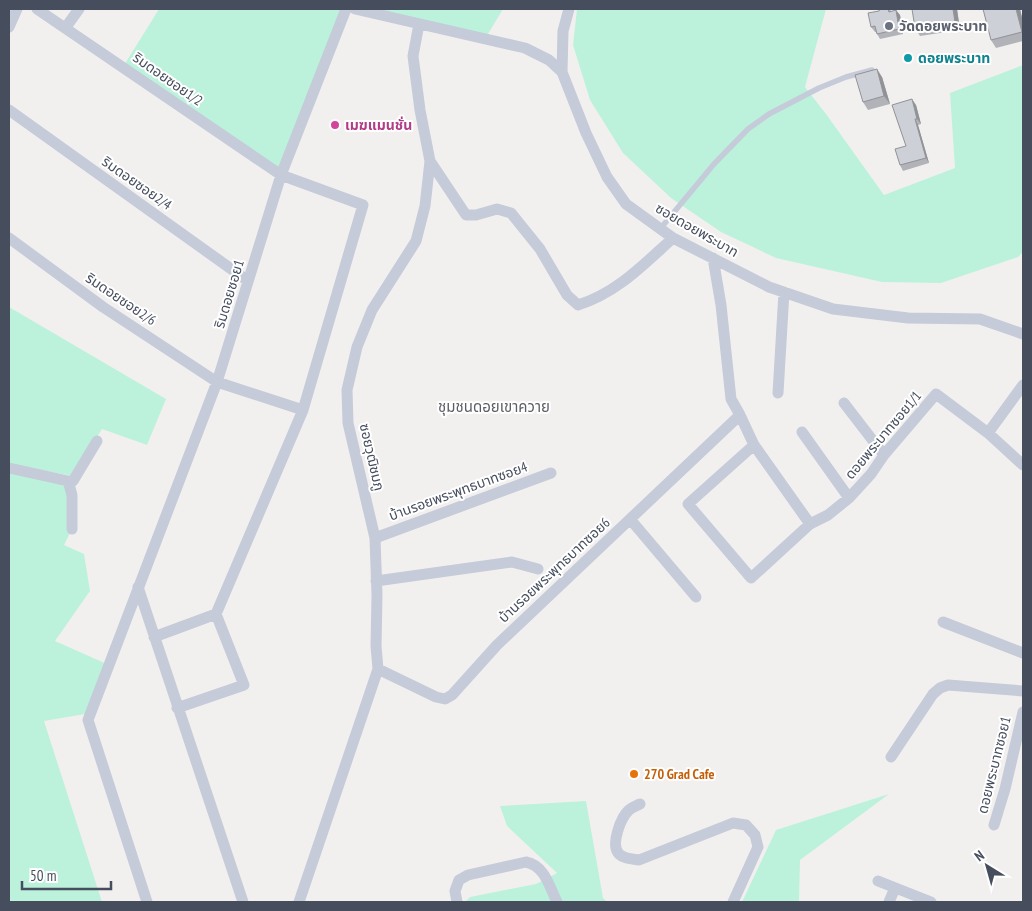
<svg xmlns="http://www.w3.org/2000/svg" width="1032" height="911" font-family="'PT Sans Narrow','Noto Sans Thai',sans-serif">
<rect width="100%" height="100%" fill="#f2f0ef"/>
<!-- green -->
<path fill="#bcf2db" d="M 159,9 L 346,9 L 281,175 L 123,67 Z
M 355,9 L 503,9 L 485,39 Z
M 577,9 L 826,9 L 805,87 L 826,114 L 884,195 L 955,168 L 950,93 L 1023,65 L 1023,252 L 1018,257 L 941,283 L 882,282 L 776,258 L 721,232 L 671,198 L 623,153 L 590,100 L 573,45 Z
M 9,307 L 166,399 L 147,445 L 102,429 L 73,476 L 9,464 Z
M 9,468 L 68,481 L 72,529 L 64,545 L 84,554 L 90,591 L 55,641 L 109,665 L 91,713 L 44,721 L 102,902 L 9,902 Z
M 889,794 L 800,860 L 799,902 L 742,902 L 776,830 Z
M 586,801 L 603,898 L 607,902 L 465,902 L 470,897 L 536,884 L 557,873 L 507,826 L 500,806 Z"/>
<g fill="none" stroke-linecap="round" stroke-linejoin="round">
<!-- lane -->
<path stroke="#c5cbd8" stroke-width="5.5" d="M 660,229 L 714,164 L 748,129 L 769,114 L 819,88 L 846,77 L 872,70"/>
<!-- street -->
<path stroke="#c5cbd8" stroke-width="11" d="M 37,9 L 281,175 L 363,205 L 303,410 L 216,614 L 244,685 L 177,708
M 355,9 L 525,48 L 549,60 L 562,72 L 586,133 L 607,177 L 626,204 L 673,238 L 769,287 L 833,309 L 908,318 L 980,319 L 1023,334
M 9,27 L 17,9
M 66,27 L 79,9
M 562,72 L 563,31 L 569,9
M 9,110 L 248,281
M 430,161 L 466,215 L 476,215 L 497,209 L 511,213 L 540,249 L 567,295 L 578,305 C 617,293 644,264 673,238
M 9,238 L 103,307 L 217,382 L 303,410
M 713,258 L 721,305 L 731,399 L 740,415 L 754,445 L 810,524
M 778,393 L 784,292
M 844,403 L 884,455
M 802,432 L 849,498
M 988,433 L 1023,385
M 754,445 L 688,504 L 751,578 L 810,524 L 828,515 L 849,498 L 871,474 L 884,455 L 936,394 L 988,433 L 1023,465
M 9,468 L 68,481 L 73,481 L 97,441
M 68,481 L 72,495 L 72,529
M 630,519 L 696,597
M 375,538 L 551,473
M 376,581 L 512,562 L 538,569
M 138,587 L 243,902
M 943,622 L 1023,653
M 154,637 L 216,614
M 378,669 L 436,697 L 445,699 L 452,695 L 497,645 L 740,415
M 891,757 L 933,694 L 940,688 L 948,685 L 1023,691
M 640,804 C 636,806 632,807 629,810 C 621,817 610,845 619,854 C 624,859 632,859 639,860 L 733,823 L 746,825 L 755,835 L 758,847 L 733,902
M 994,825 L 1005,789 L 1023,712
M 878,881 L 931,902
M 147,902 L 88,720 L 217,382 L 281,175 L 346,9
M 299,902 L 378,669 L 376,646 L 377,595 L 375,538 L 348,423 L 347,390 L 357,347 L 372,310 L 416,241 L 425,206 L 430,161 L 420,110 L 413,56 L 419,24
M 457,902 L 455,891 L 459,880 L 468,875 L 526,862 C 545,866 549,886 557,902
M 889,902 L 895,888"/>
</g>
<!-- wall -->
<path fill="#b1b3b9" d="M 880,9 L 890,9 L 891,11 L 900,15 L 903,34 L 880,39 L 876,32 L 875,32 L 871,27 Z
M 957,9 L 960,30 L 920,36 L 915,28 Z
M 1020,9 L 1023,22 L 1023,41 L 996,48 L 991,40 Z
M 882,77 L 890,104 L 868,110 L 863,102 Z
M 916,105 L 921,124 L 918,125 L 929,163 L 903,171 L 900,165 L 906,146 Z"/>
<!-- shaded-wall -->
<path fill="#909296" d="M 953,9 L 957,9 L 960,30 L 955,22 Z
M 1016,9 L 1020,9 L 1023,22 L 1023,34 L 1022,32 Z
M 896,10 L 900,15 L 903,34 L 899,29 Z
M 877,69 L 882,77 L 890,104 L 884,96 Z
M 912,99 L 916,105 L 921,124 L 917,119 Z
M 915,119 L 918,125 L 929,163 L 926,158 Z"/>
<!-- building -->
<path fill="#ced0d7" stroke="#909296" d="M 880,9 L 888,9 L 889,12 L 896,10 L 899,29 L 877,34 L 875,26 L 871,27 L 868,13 L 879,11 Z
M 912,9 L 953,9 L 955,22 L 915,28 Z
M 983,9 L 1016,9 L 1022,32 L 991,40 Z
M 877,69 L 884,96 L 863,102 L 855,75 Z
M 912,99 L 917,119 L 915,119 L 926,158 L 900,165 L 895,149 L 906,146 L 892,105 Z"/>
<!-- markers -->
<circle fill="#6b7280" stroke="#fff" stroke-width="2" cx="889" cy="26" r="5"/>
<circle fill="#0f9aa8" stroke="#fff" stroke-width="2" cx="908" cy="58" r="5"/>
<circle fill="#d1479c" stroke="#fff" stroke-width="2" cx="335" cy="125" r="5"/>
<circle fill="#e8710a" stroke="#fff" stroke-width="2" cx="634" cy="774" r="5"/>
<g text-anchor="middle" dominant-baseline="central" stroke-width="4" stroke-linejoin="round" paint-order="stroke">
<!-- worship labels -->
<g font-size="14" font-weight="bold" fill="#5b616d" stroke="#fff" text-anchor="start">
<text x="899" y="26">วัดดอยพระบาท</text>
</g>
<!-- culture labels -->
<g font-size="14" font-weight="bold" fill="#0d838f" stroke="#fff" text-anchor="start">
<text x="918" y="58">ดอยพระบาท</text>
</g>
<!-- street labels -->
<g font-size="14" fill="#464e5e" stroke="#fff">
<text transform="translate(168 79) rotate(35)">ริมดอยซอย1/2</text>
<text transform="translate(137 183) rotate(35)">ริมดอยซอย2/4</text>
<text transform="translate(697 230) rotate(30)">ซอยดอยพระบาท</text>
<text transform="translate(229 294) rotate(-73)">ริมดอยซอย1</text>
<text transform="translate(121 299) rotate(34)">ริมดอยซอย2/6</text>
<text transform="translate(883 435) rotate(-50)">ดอยพระบาทซอย1/1</text>
<text transform="translate(372 457) rotate(77)">ซอยวุฒิชมภู</text>
<text transform="translate(458 491) rotate(-20)">บ้านรอยพระพุทธบาทซอย4</text>
<text transform="translate(554 570) rotate(-43)">บ้านรอยพระพุทธบาทซอย6</text>
<text transform="translate(994 765) rotate(-76)">ดอยพระบาทซอย1</text>
</g>
<!-- hotel labels -->
<g font-size="14" font-weight="bold" fill="#b23c85" stroke="#fff" text-anchor="start">
<text x="345" y="125">เมฆแมนชั่น</text>
</g>
<!-- food labels -->
<g font-size="14" font-weight="bold" fill="#c56008" stroke="#fff" text-anchor="start">
<text x="644" y="774">270 Grad Cafe</text>
</g>
<!-- neighbourhood labels -->
<g font-size="15" fill="#5c5e65" stroke="#fff">
<text x="494" y="406">ชุมชนดอยเขาควาย</text>
</g>
</g>
<!-- border -->
<rect width="1032" height="911" fill="none" stroke="#464e5e" stroke-width="20"/>
<!-- north arrow -->
<g transform="translate(987 866) rotate(323)" stroke="#ffffff" stroke-width="4" paint-order="stroke">
<path d="M0-4L9 19L0 12L-9 19Z" fill="#464e5e"/>
<text y="-8" font-size="14" font-weight="bold" text-anchor="middle" fill="#464e5e">N</text>
</g>
<!-- scale -->
<path d="M22 881v8h89v-8" fill="none" stroke="#464e5e" stroke-width="2.5"/>
<text x="30" y="881" font-size="15" fill="#464e5e" stroke="#ffffff" stroke-width="4" paint-order="stroke">50 m</text>
</svg>
